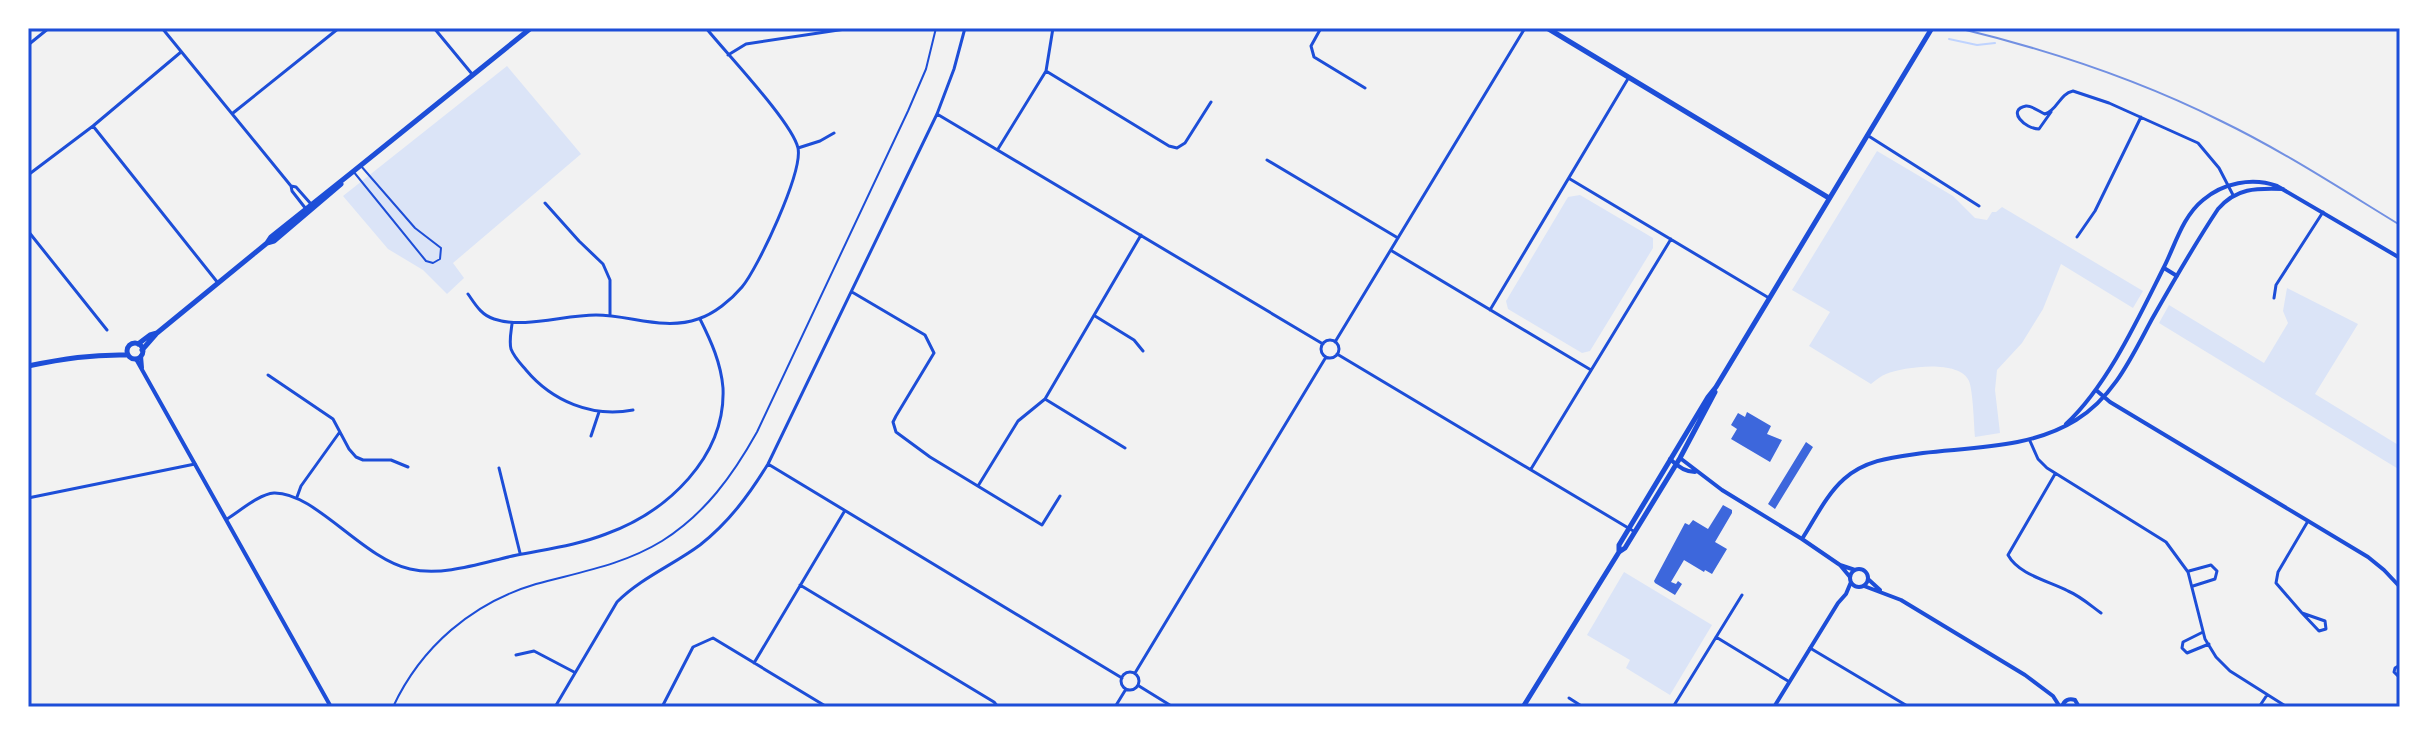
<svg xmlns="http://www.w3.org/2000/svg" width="2428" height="735" font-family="'Exo 2',sans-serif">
<rect width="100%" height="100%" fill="#f2f2f2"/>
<!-- green -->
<path fill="#dbe4f7" d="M 507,66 L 581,154 L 453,263 L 464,278 L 447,294 L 423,270 L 388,249 L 343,196 Z
M 1877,151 L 1953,196 L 1975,218 L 1987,220 L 1992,212 L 1996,212 L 2002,207 L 2143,291 L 2133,308 L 2061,264 L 2043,309 L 2022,343 L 1997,370 L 1995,390 L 2000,433 L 1975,437 C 1974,424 1973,391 1969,381 C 1959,359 1904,367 1886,374 C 1881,376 1876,380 1871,384 L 1809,346 L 1830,312 L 1792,290 Z
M 1580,195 L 1653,238 L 1653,248 L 1590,351 L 1582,353 L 1508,309 L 1506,301 L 1568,197 Z
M 2287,288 L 2358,324 L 2315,394 L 2400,446 L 2400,470 L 2159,323 L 2169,305 L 2264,363 L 2288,323 L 2283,311 Z
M 1624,572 L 1712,625 L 1670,695 L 1626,668 L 1630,660 L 1587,635 Z"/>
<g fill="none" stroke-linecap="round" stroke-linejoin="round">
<!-- stream -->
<path stroke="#bfd3fe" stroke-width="2" d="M 1999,29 L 1999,28
M 1949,39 L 1977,45 L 1995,43"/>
</g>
<!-- building -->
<path fill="#3d67dc" d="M 1747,412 L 1771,426 L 1767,434 L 1782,440 L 1770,462 L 1731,439 L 1737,429 L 1731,425 L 1738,413 L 1745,417 Z
M 1806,442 L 1813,447 L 1775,509 L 1768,504 Z
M 1723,505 L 1732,510 L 1732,513 L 1715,542 L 1727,549 L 1712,574 L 1705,570 L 1704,572 L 1684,560 L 1671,582 L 1676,584 L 1678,581 L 1682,584 L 1675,595 L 1655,583 L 1654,581 L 1685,523 L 1689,525 L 1693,520 L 1708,529 Z"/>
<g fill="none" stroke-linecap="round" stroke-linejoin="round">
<!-- path -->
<path stroke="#1d4ed8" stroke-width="2" d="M 393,707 C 421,647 472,603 536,584 C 580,572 623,565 662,541 C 705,514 733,475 757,432 L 908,111 L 926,69 L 936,28"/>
<!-- service -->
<path stroke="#1d4ed8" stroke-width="2" d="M 353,171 L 426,261 L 433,263 L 440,259 L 441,248 L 415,228 L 361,166"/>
<!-- minor -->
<path stroke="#1d4ed8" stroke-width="3" d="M 162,28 L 291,186 L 292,191 L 306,209
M 434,28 L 472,74
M 1321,28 L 1311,46 L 1314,57 L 1365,88
M 28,45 L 49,28
M 728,55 L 746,44 L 852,28
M 1046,71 L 1169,146 L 1177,148 L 1185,143 L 1211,102
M 2051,112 L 2039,129 C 2025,129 2006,110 2026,106 C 2031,105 2040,112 2045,114 C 2058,110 2059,94 2073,91 L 2109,103 L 2198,143 L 2219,168 L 2233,195
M 233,113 L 339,28
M 937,114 L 1323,344
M 93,126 L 218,283
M 1867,135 L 1979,206
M 798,148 L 820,141 L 834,133
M 998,149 L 1046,71 L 1053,28
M 1267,160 L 1398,238
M 28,175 L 93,126 L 181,52
M 1570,179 L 1769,298
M 291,186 L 296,187 L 311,204
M 545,203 L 579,241 L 603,264 L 610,280 L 610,314
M 28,231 L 107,330
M 2077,237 L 2095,211 L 2141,117
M 1392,251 L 1591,370
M 852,292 L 925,335 L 934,353 L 896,416 L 893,422 L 896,432 L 930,457 L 1042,525 L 1060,496
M 468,294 C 475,304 481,315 494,319 C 525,329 563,315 596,315 C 630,315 664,331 698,319 C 714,314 731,300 742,287 C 758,268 803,172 798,148 C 792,122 726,53 706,28
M 2274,298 L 2276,285 L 2323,212
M 1490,310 L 1629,77
M 1095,316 L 1134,340 L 1143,351
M 512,324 C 511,332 509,341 511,349 C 514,357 520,363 526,370 C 552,401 592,418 633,410
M1321 349a9 9 0 1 1 18 0a9 9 0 1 1-18 0Z
M 1335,342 L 1525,28
M 1337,354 L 1635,532
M 268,375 L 333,419 L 349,449 L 356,457 L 363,460 L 391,460 L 408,467
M 591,436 L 599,412
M 2030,441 L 2038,459 L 2047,468 L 2166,542 L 2188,572 L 2205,639 L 2216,657 L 2230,671 L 2287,707
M 1125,448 L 1045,399 L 1141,235
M 768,464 L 1122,678
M 499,468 L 520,553
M 1531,469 L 1671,239
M 2055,474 L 2008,555 C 2019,575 2049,581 2068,591 C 2080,596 2090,605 2101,613
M 978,486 L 1018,421 L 1045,399
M 297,497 L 301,486 L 339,433
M 28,498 L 195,464
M 227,519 C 240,511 259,494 274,493 C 315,492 363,559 410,569 C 444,577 484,562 517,555 C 547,549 578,545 606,534 C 667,512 726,457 723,388 C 721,363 711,341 700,319
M 2189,571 L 2211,565 L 2217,571 L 2215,579 L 2193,586
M 800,585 L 994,702 L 998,707
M 2302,613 L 2319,631 L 2326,629 L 2325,621 L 2302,613 L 2276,583 L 2278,572 L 2308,521
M 2203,632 L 2183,642 L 2182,648 L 2187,653 L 2209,644
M 1716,637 L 1788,681
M 1810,648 L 1909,707
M 516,655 L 534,651 L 574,672
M 754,663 L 844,512
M 2400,665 L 2395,668 L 2394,672 L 2400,678
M1121 681a9 9 0 1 1 18 0a9 9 0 1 1-18 0Z
M 1135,673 L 1326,357
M 1139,686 L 1173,707
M 1569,698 L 1583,707
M 555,707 L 617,602 C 641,578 673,565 700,545 C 729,522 749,495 768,464 L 937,114 L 954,69 L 965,28
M 662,707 L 693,647 L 713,638 L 827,707
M 1014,707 L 1016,707
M 1115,707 L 1126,689
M 1673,707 L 1742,595
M 2259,707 L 2267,695"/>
<!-- tertiary -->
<path stroke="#1d4ed8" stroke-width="4" d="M 2164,268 L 2177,276
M 141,356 L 142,368
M 136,359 L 331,707
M 2096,390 L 2110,402 L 2368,557 L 2384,570 L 2400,587
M 2066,424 C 2107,386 2138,319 2163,269 C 2175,246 2182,217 2203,200 C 2223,183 2252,177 2277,186 L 2400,258
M 1680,458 L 1722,490 L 1802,539 L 1840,565 L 1850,577
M 1670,459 C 1677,466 1685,472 1695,472
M 1802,539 C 1815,519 1826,495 1844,479 C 1866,459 1895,457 1923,453 C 1975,447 2031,448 2076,420 C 2114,397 2132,356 2152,319 C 2173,282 2194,245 2218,209 C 2236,188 2256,188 2283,189
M 1840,565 L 1855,570
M1850 578a9 9 0 1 1 18 0a9 9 0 1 1-18 0Z
M 1868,579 L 1880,590
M 1864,586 L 1901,600 L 2025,675 L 2053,696 L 2060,707
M 1774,707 L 1838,603 L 1846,594 L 1851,582
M 2062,707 C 2064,700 2069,698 2075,700 L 2079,707"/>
<!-- secondary -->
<path stroke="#1d4ed8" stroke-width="5" d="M 1547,28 L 1829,198
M 267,243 L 271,237 L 350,174 L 531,28
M127 351a8 8 0 1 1 16 0a8 8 0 1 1-16 0Z
M 138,344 L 150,335 L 157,333 L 267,243 L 274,241 L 341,184
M 142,350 L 156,334
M 28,366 C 62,359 93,354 128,355"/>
<!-- primary -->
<path stroke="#1d4ed8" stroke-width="5" d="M 1619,552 L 1619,545 L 1708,397 L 1716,387 L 1932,28
M 1523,707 L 1619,552 L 1625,548 L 1680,458 L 1715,392"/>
<!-- rail -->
<path stroke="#7290e2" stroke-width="2" d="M 1958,28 C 2049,50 2137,79 2221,121 C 2283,151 2341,189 2400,225"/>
</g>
<!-- border -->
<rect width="2428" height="735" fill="none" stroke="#ffffff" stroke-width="60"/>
<rect x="30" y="30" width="2368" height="675" fill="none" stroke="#1d4ed8" stroke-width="3"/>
</svg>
